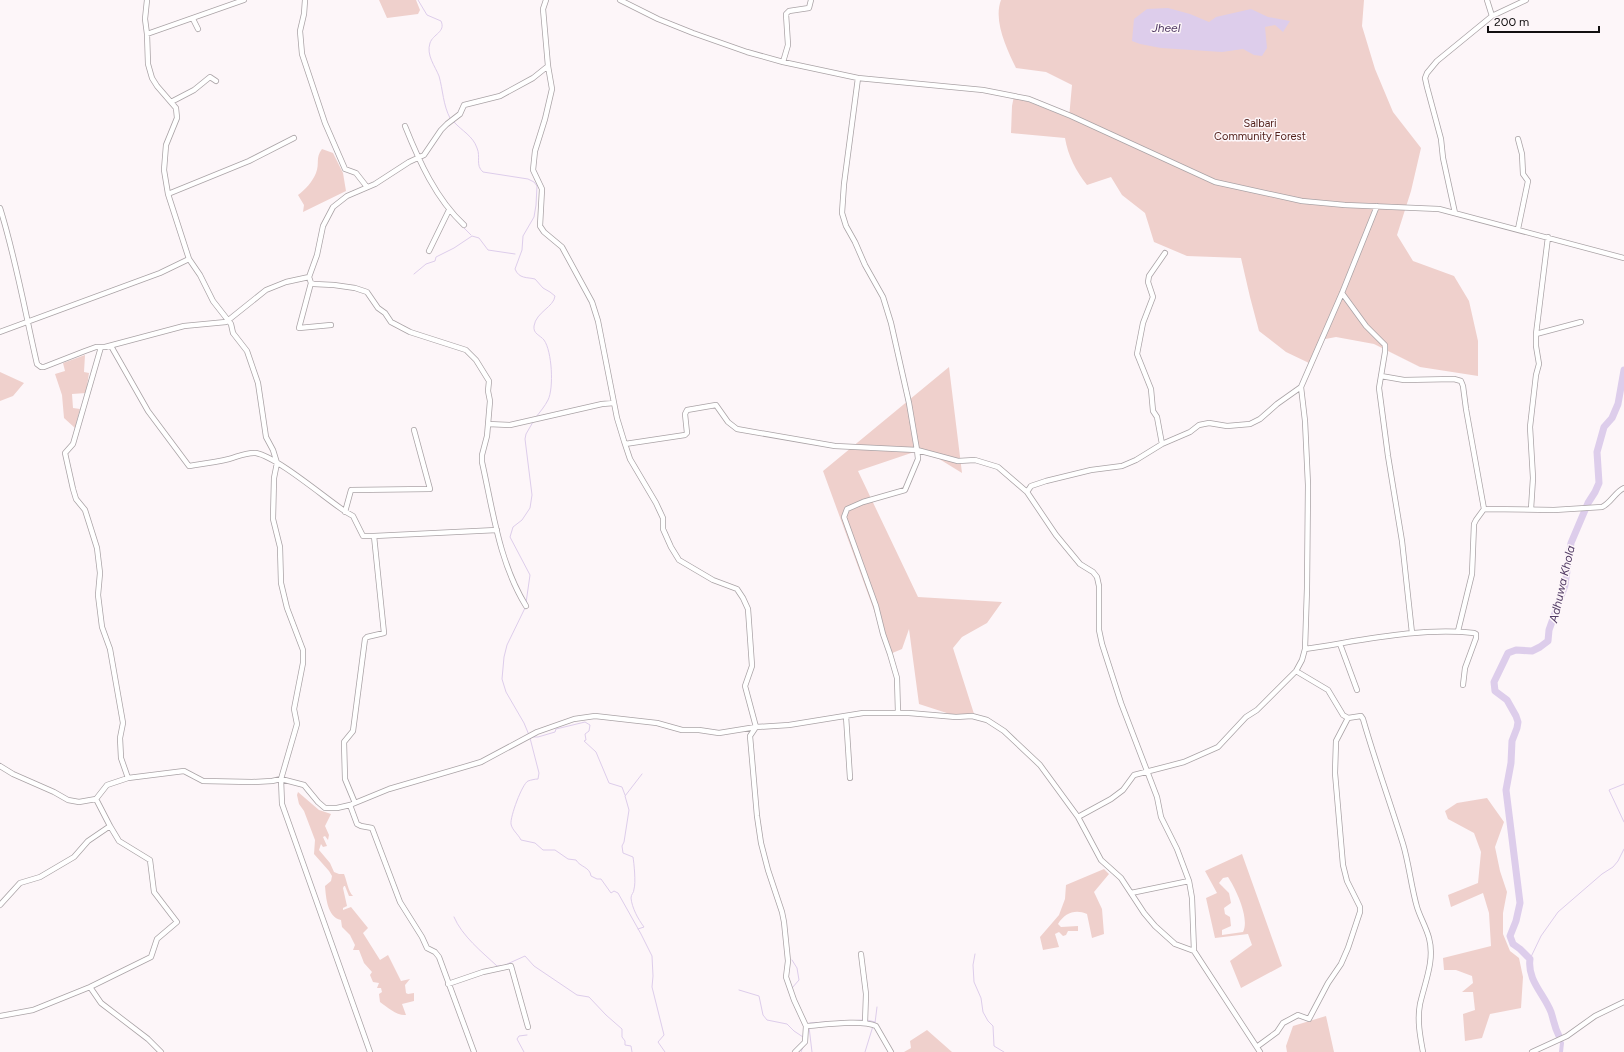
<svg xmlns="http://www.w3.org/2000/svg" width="1624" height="1052" font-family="Figtree,sans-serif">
<rect width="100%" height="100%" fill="#fdf6f9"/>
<!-- green -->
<path fill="#efd0cc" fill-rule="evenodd" d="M 379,0 L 416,0 L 420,10 L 418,14 L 387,18 Z
M 1001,0 L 1364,0 L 1362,26 L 1375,69 L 1393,112 L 1421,148 L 1411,191 L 1397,235 L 1413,261 L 1454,276 L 1469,301 L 1478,341 L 1478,376 L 1420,367 L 1374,344 L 1336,337 L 1320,340 L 1309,363 L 1286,352 L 1259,331 L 1250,297 L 1241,258 L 1187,256 L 1154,242 L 1145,213 L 1122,195 L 1111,177 L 1087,185 C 1076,171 1068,156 1065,138 L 1011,133 L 1012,106 L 1014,96 L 1069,118 L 1072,85 L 1046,72 L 1016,68 C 1007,49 993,21 1001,0 Z
M 322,149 L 333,153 L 343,173 L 346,191 L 303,212 L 304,205 L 298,195 C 305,190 313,181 316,173 C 320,163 315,158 322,149 Z
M 85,355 L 84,372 L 89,373 L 86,393 L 72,394 L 73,408 L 80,409 L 75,428 L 64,418 L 62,395 L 55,374 L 65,371 L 63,363 Z
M 949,367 L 962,473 L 923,449 L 858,471 L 918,597 L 1002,602 L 987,623 L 962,637 L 953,648 L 975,717 L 959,717 L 919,704 L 909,629 L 902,649 L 890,654 L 823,471 Z
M 0,372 L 24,383 L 13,396 L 0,401 Z
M 298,792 L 319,810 L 331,814 L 325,826 L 329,835 L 328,840 L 325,836 L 323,837 L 327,846 L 323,847 L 321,844 L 319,850 L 330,863 L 334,872 L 339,874 L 344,874 C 347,881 348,891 353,896 L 349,896 L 345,886 L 344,886 L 343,888 L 347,906 L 343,908 L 343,910 L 351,907 L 368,928 L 363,933 L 380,960 L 388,955 L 401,981 L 410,979 L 405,985 L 406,993 L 408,994 L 414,993 L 414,1001 L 402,1004 L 406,1015 C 397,1016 387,1007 380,1002 L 379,994 L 382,992 L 381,988 L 377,988 L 379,983 L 373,982 L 370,975 L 372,972 L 364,963 L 359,950 L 353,950 L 355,945 L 350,935 L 342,927 L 341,920 C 327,917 326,897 325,886 L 331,881 L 332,876 L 329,871 L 314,854 L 315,840 L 304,811 L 299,804 L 297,795 Z
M 1487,798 L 1504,822 L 1495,847 L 1500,871 L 1507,892 L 1503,913 L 1503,934 L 1510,951 L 1519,958 L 1523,977 L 1521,1008 L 1490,1014 L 1482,1038 L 1465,1041 L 1463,1014 L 1475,1010 L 1473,992 L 1462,992 L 1473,983 L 1472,976 L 1456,970 L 1444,970 L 1443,958 L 1491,946 L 1489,913 L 1483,893 L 1451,907 L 1448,895 L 1478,883 L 1481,852 L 1474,833 L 1448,819 L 1445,811 L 1457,803 Z
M 1242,854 L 1282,966 L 1241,988 L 1230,961 L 1252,945 L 1248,934 L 1215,938 L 1206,898 L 1217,893 L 1205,871 ZM 1228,877 C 1236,889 1250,919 1243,932 L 1222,935 L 1222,930 L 1231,926 L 1230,917 L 1225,914 L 1224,908 L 1231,903 L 1229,893 L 1219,883 L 1223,878 Z
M 1104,869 L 1109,874 L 1094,892 L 1102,909 L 1104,934 L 1092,938 L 1087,914 C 1075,909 1065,913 1058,924 L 1061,927 L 1078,926 L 1078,931 L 1068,931 L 1066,935 L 1063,936 L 1059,932 L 1055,934 L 1059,947 L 1043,950 L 1040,937 L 1059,915 L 1065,899 L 1066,885 Z
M 1326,1016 L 1334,1052 L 1287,1052 L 1286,1046 L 1293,1026 Z
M 927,1030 L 952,1052 L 904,1052 L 911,1048 L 910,1041 Z"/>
<!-- water -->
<path fill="#ddcdeb" d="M 1168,8 L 1190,14 L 1209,22 L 1216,17 L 1251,9 L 1268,17 L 1290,21 L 1283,32 L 1275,25 L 1265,27 L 1267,48 L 1262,56 L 1254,55 L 1243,49 L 1222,52 L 1161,48 L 1140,44 L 1132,41 L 1134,19 L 1147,9 Z"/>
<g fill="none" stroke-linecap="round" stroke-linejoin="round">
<!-- stream -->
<path stroke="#ddcdeb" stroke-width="1" d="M 418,0 L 427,15 L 441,21 C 446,32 433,34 430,43 C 426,55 435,66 439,76 C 443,90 443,105 450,118
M 454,122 C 462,131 473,136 477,148 C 481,157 475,165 483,172 L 528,179 L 534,182 L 537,186 L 536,205 L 534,217 L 523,236 L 522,250 L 515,269 C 519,279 527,277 535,279 L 543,288 L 550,292 L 555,296 C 554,307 536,312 534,326 C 533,334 540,335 544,340 C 552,351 554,388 548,400 C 545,406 540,412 536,417
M 464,228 L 471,235
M 414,274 L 426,264 L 435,261 L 436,257 L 454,248 L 472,236 L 479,238 L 488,250 L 515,254
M 526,603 L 530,575 L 510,537 L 513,527 L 522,520 L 530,508 L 532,495 L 525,439 L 526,434 L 533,422
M 525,608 L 507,645 L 504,657 L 502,679 L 506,692 L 524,723 L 529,735
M 532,737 L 538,737 L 555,732 L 556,729 L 585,722 L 590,725 L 589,731 L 585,734 L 586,740 L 584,741 L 596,752 L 609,783 L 622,787 L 625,795
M 530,738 L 539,773 L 538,779 C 535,779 531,780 528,781 C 522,784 510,817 511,824 C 512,830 518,834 521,840 L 535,843 L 543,850 L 555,850 L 568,859 L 576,860 C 580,867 590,867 591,876 L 597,879 L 601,879 L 611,893 L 614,891 L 618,893 L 641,934 L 652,956 L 653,976 L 652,987 L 664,1035 L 658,1042 L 665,1052
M 1624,784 L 1609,790 L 1624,822
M 454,917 C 462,936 482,952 497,966 L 502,966
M 638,929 L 644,927 C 638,919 632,908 631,898 C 631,894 634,893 634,889 C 636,883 634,863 633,857 L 623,853 L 622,846 L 624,842 L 629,810 L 625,796 L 642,774
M 975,954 L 973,965 L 974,982 L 981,998 L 983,1012 L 988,1021 L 993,1026 L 994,1046 L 1004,1052
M 1530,959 L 1541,936 L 1558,912 L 1602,874 L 1613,867 L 1618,861 L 1624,849
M 505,965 L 525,956 L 534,966 L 577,995 L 589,997 L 606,1015 L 622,1029 L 622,1037 L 625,1041 L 625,1045 L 631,1046 L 632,1052
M 792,988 L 799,980 L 797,968 L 792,960
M 739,990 L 759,996 L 763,1015 L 767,1020 L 787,1024 L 794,1031 L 803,1037
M 867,1020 L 875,1022
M 810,1023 L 863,1020
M 875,1023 L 877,1007
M 809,1027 L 812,1052
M 524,1052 L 517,1039 L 519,1036 L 527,1035
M 801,1052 L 803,1047
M 865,1052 L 873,1026"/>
<!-- canal -->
<path stroke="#ddcdeb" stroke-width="4" d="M 1561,1052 L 1562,1043"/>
<!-- river -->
<path stroke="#ddcdeb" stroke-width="7" d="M 1559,1036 C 1554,1026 1554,1021 1551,1012 C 1544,994 1527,980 1530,959 L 1520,949 L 1513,944 L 1510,936 L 1516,921 L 1520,903 L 1506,790 L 1511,763 L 1512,741 L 1517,728 L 1518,722 L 1516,716 L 1507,700 L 1495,691 L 1494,682 L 1508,653 L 1516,650 L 1532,651 L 1540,647 L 1548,641 L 1549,630 L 1565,585 L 1571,543 L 1588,503 L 1595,492 L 1599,483 L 1597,452 L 1604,427 L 1612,418 L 1618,404 L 1624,370"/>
<defs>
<path id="minor" d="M 147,0 L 145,19 L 147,34 L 148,64 L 152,78 L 157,86 L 176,108 L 177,118 L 166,145 L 164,170 L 168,194 L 189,259 L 200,275 L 213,301 L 231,324 L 233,333 L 247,351 L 258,383 L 266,437 L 273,450 L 277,463 L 274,478 L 273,519 L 280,547 L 281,583 L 287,608 L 303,650 L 303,663 L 294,709 L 297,724 L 281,779 L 282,804 L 370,1052
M 305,0 L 304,14 L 300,31 L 302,54 L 325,123 L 345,169 L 356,173 L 367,187
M 546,0 L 543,9 L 548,66 L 552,89 L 545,119 L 535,151 L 533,170 L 542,189 L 540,226 L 544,232 L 562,247 L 592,302 L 598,321 L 617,418 L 624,441 L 630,459 L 656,503 L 663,518 L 663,529 L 671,547 L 679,560 L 713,580 L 737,589 L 743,598 L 748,609 L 749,623 L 752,666 L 745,686 L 756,727 L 750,736 L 757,816 L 761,843 L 768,870 L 782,912 L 784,922 L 788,961 L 786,977 L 794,1000 L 806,1026 C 822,1025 862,1019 876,1026 L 891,1052
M 620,0 L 658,19 L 693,33 L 747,52 L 783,62 L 858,78 L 983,90 L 1029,99 L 1071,116 L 1215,182 L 1302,201 L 1345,205 L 1439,209 L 1624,258
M 1487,0 L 1492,16
M 193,19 L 198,29
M 147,34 L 244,0
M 783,62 L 788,45 L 786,14 L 789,11 L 809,8 L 811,0
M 858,78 L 844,184 L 842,213 L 846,226 L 855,242 L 865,265 L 883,297 L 891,323 L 909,403 L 917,450 L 958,461 L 975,460 L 998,467 L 1027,492 L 1056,535 L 1080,564 L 1093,572 L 1097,577 L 1099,586 L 1099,630 L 1102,644 L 1121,703 L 1157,797 L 1161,817 L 1177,849 L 1189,881 L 1192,898 L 1194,951
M 171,102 L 194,90 L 210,77 L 216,81
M 405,126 C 419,161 436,199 464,225
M 1518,139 L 1522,154 L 1523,174 L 1528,181 L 1518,229
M 168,194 L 249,161 L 294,138
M 1377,206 L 1342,293 L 1301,387 L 1305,421 L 1308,485 L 1307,588 L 1305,649 C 1360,641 1418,627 1474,633 L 1476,634 L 1476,638 L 1465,668 L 1463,685
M 0,208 C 16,259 25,312 37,364 L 41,367 L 44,367 L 85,351 L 96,347 L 105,347 L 184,326 L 226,322 L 266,290 L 286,282 L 309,277 L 317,255 L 323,226 L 333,207 L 347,196 L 375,184 L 409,162 L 424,155 L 441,130 L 447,124 L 460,114 L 464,105 L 500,96 L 533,78 L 548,66
M 1455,213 L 1443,158 L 1441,139 L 1427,87 L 1425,78 L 1427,73 L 1437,61 L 1492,16 L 1526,0
M 429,251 L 449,210
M 309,277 L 311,283 L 314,284 L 334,285 L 355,288 L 367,292 L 378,308 L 385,313 L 391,322 L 410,332 L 466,350 L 476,360 L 489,381 L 488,391 L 490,401 L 487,436 L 482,455 L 482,462 C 493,511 499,562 526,606
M 311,283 L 299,328 L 331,325
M 1342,293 L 1366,326 L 1385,345 L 1385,352 L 1381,376 L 1404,380 L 1454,379 L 1461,381 L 1463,386 L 1466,409 L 1484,509 L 1476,520 L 1474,524 L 1472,574 L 1458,631
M 0,332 L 160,273 L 189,259
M 1536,334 L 1581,322
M 111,346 L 148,411 L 189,466 C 202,464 216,462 229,459 C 237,457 246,452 256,453 C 277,457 325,498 346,512 L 353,516 L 363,536 L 374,536
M 101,347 L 73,444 L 65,453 L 73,489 L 76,499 L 85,510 L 97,548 L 100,573 L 98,595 L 102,627 L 110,649 L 123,723 L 120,738 L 121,758 L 128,778
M 1381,376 L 1379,388 L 1388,456 L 1402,541 L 1412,633
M 488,424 L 510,425 L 602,404 L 614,403
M 625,444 L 685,435 L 687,433 L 685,414 L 687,410 L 716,405 L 728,422 L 737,429 L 835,446 L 917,450 L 918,459 L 905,490 L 863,502 L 847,509 L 844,517 L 876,606 L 883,634 L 890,654 L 897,678 L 898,713
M 1162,444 L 1157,417 L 1153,411 L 1151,389 L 1137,354 L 1143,323 L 1153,297 L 1148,282 L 1149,276 L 1165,253
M 1027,492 L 1031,486 L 1046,481 L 1091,470 L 1122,466 L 1136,460 L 1162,444 L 1190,432 L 1199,425 L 1209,423 L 1227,426 L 1250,424 L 1260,419 L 1277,404 L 1301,387
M 1484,509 L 1554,510 L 1602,507 C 1611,503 1615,492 1624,488
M 1531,509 L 1533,478 L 1530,427 L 1536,375 L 1539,364 L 1536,346 L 1536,334 L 1548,237
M 345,512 L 351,490 L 430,489 L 414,430
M 1340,644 L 1357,690
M 1296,671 L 1328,690 L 1343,715 L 1348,718 L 1361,716 L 1363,719 C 1375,761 1390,802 1403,844 C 1409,864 1411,886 1417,907 C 1420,917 1426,927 1429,938 C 1435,960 1425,982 1420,1004 C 1417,1020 1420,1036 1423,1052
M 846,716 L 850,778
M 0,766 L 13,774 L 54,792 L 68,800 L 79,802 L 96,799 L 107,785 L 128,778 L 184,771 L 203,781 L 252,782 L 272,781 L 281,779 L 304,785 L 318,802 L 325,808 L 337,808 L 350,805 L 389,789 L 481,762 L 537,732 L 574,719 L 595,716 L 657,723 L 682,730 L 699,730 L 719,733 L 756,727 L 789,725 L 863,713 L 909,713 L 956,717 L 972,716 L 987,720 L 1004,731 L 1040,765 L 1078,817 L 1101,860 L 1121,878 L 1144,913 L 1155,926 L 1175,944 L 1194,951 L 1260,1052
M 355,803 L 345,779 L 344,742 L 353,731 L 365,639 L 367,637 L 384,633 L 374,536 L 497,530
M 350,805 L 357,824 L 361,826 L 372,828 L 400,902 L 422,937 L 427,948 L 435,952 L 439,957 L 474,1052
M 1078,817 L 1111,799 L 1123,790 L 1134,775 L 1184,762 L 1218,747 L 1246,717 L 1257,710 L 1296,671 L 1302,660 L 1305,649
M 1131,893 L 1189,881
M 0,905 L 20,883 L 40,877 L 74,857 L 88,841 L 110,826 L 96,799
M 861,954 L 866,994 L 865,1023
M 448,984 L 483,972 L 511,966 L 528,1027
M 90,987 L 101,1003 L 148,1039 L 161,1052
M 0,1016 L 33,1010 L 90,987 L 151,957 L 157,939 L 177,922 L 154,892 L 150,860 L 119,841 L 110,826
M 1258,1046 L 1277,1032 L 1283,1023 L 1298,1015 L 1309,1019 L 1328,983 L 1341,964 L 1348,948 L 1360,912 L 1360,907 L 1347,881 L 1343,865 L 1335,773 L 1336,741 L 1348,718
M 795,1052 L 805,1042 L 806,1026
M 1532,1052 L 1567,1036 L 1595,1016 L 1624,1002"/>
</defs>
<!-- minor casing -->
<use href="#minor" stroke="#aaa3a6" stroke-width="6"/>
<!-- minor -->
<use href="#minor" stroke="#fff" stroke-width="4.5"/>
</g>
<g text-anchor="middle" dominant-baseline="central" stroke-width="3" stroke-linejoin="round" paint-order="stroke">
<!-- park labels -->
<g font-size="11" fill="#53221d" stroke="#fdf6f9">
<text x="1260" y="123">Salbari<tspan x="1260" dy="13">Community Forest</tspan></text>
</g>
<!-- water labels -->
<g font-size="12" font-style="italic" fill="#513a64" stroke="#fdf6f9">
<text x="1166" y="28">Jheel</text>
<text transform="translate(1562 584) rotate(-77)">Adhuwa Khola</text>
</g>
</g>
<!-- scale -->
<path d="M1488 26v6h111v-6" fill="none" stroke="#121011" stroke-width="2"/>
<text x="1494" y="26" font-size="12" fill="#121011" stroke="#fdf6f9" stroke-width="3" paint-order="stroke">200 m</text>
</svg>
